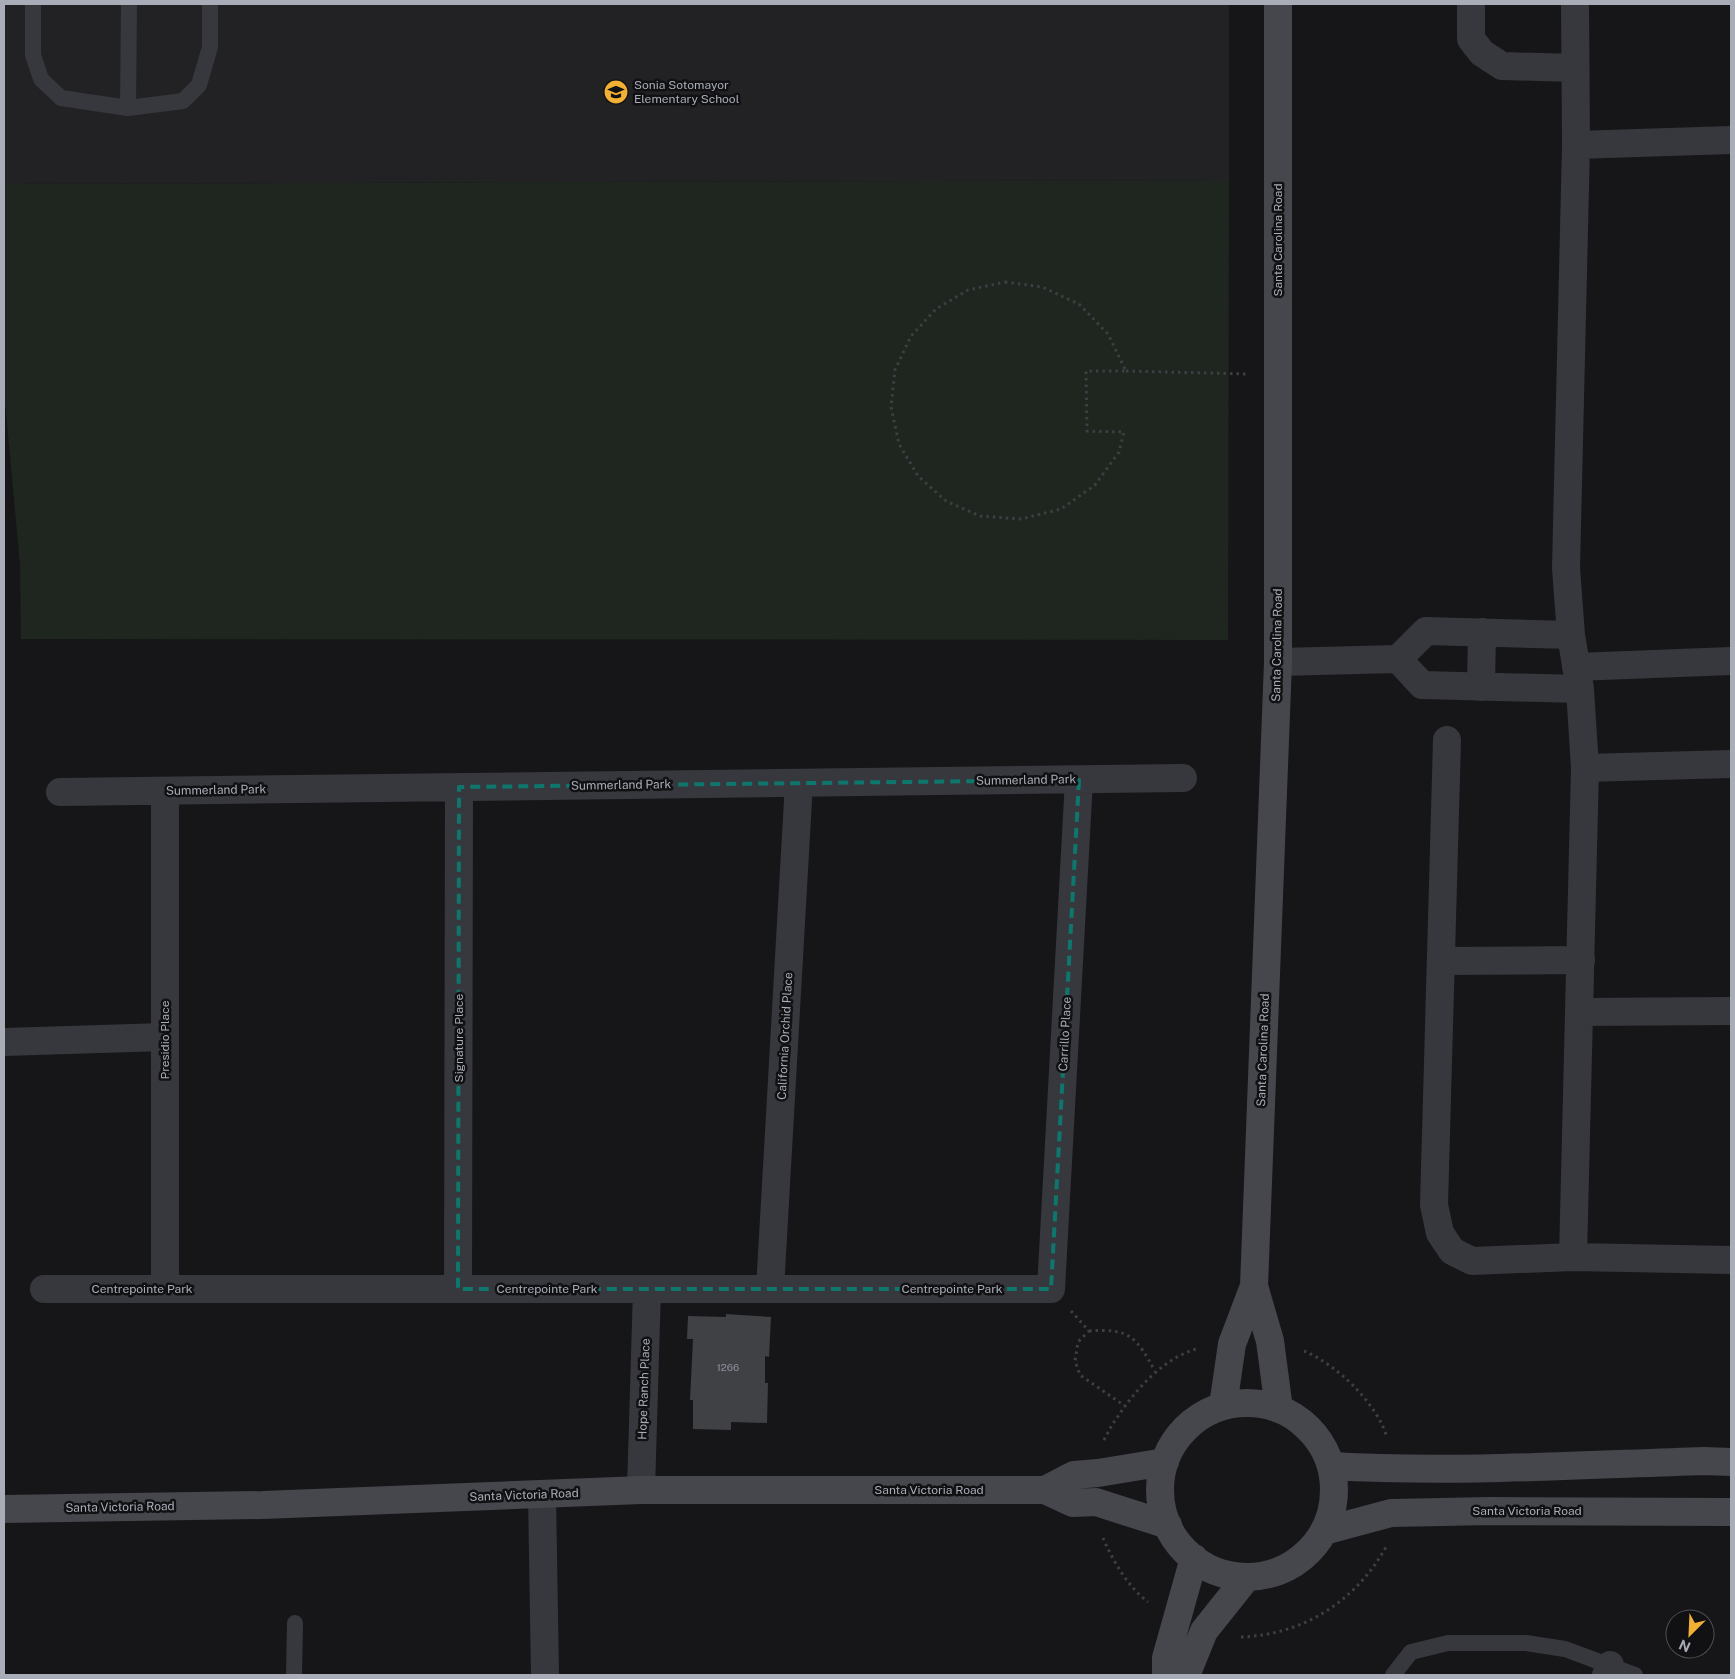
<svg xmlns="http://www.w3.org/2000/svg" width="1735" height="1679" font-family="'Public Sans',sans-serif">
<rect width="100%" height="100%" fill="#161618"/>
<!-- built -->
<path fill="#222225" d="M 4,4 L 1229,4 L 1229,180 L 4,184 Z"/>
<!-- green -->
<path fill="#1e261f" d="M 1229,180 L 1228,640 L 21,639 L 20,565 L 4,391 L 4,184 Z"/>
<!-- building -->
<path fill="#404145" d="M 726,1314 L 771,1317 L 769,1357 L 765,1356 L 765,1383 L 768,1383 L 767,1423 L 731,1422 L 731,1430 L 693,1429 L 693,1400 L 690,1400 L 693,1339 L 687,1339 L 688,1316 L 726,1317 Z"/>
<g fill="none" stroke-linecap="round" stroke-linejoin="round">
<!-- path -->
<path stroke="#3d3f44" stroke-width="3" stroke-dasharray="2.5 4" stroke-linecap="butt" d="M 1005,282 L 1042,287 L 1079,304 L 1108,334 L 1126,371 L 1086,371 L 1087,431 L 1124,432 L 1119,452 L 1095,485 L 1061,509 L 1021,519 L 980,516 L 946,501 L 918,476 L 899,444 L 891,407 L 895,370 L 911,336 L 936,309 L 968,290 Z
M 1126,371 L 1247,374
M 1071,1311 L 1089,1331 L 1078,1342 L 1075,1361 L 1080,1375 L 1125,1406 C 1144,1381 1167,1357 1199,1348
M 1089,1331 C 1130,1328 1136,1337 1155,1371
M 1304,1351 C 1336,1364 1378,1404 1387,1438
M 1104,1440 L 1112,1425 L 1125,1406
M 1103,1538 C 1113,1561 1128,1587 1148,1602
M 1241,1637 C 1303,1635 1356,1601 1386,1547"/>
<!-- lane -->
<path stroke="#37383d" stroke-width="16" d="M 33,4 L 33,55 L 41,79 L 61,98 L 128,108 L 183,101 L 199,85 L 210,47 L 210,4
M 128,108 L 129,4
M 294,1675 L 295,1623
M 1393,1675 L 1411,1652 L 1448,1643 L 1526,1643 L 1565,1649 L 1635,1675"/>
<!-- street -->
<path stroke="#37383d" stroke-width="28" d="M 1471,4 L 1471,39 L 1482,53 L 1502,66 L 1575,68
M 1575,4 L 1576,145 L 1566,568 L 1571,635 L 1580,689 L 1585,768 L 1573,1257 L 1731,1260
M 1576,145 L 1731,140
M 1571,635 L 1426,631 L 1398,659 L 1422,685 L 1580,689
M 1278,662 L 1398,659
M 1576,667 L 1731,661
M 1481,687 L 1482,632
M 1447,740 L 1434,1205 L 1440,1233 L 1452,1251 L 1472,1261 L 1573,1257
M 1585,768 L 1731,764
M 165,791 L 165,1289
M 60,792 L 1183,778
M 1441,961 L 1581,960
M 1580,1012 L 1731,1011
M 4,1042 L 165,1037
M 44,1289 L 1051,1289 L 1079,780
M 458,1289 L 459,787
M 770,1289 L 799,783
M 641,1490 L 647,1289
M 542,1494 L 545,1675
M 1606,1675 L 1610,1665"/>
<!-- secondary -->
<path stroke="#45474d" stroke-width="28" d="M 1278,4 L 1278,662 L 1254,1286 L 1270,1341 L 1279,1409
M1160 1490a87 87 0 1 1 174 0a87 87 0 1 1-174 0Z
M 1223,1406 L 1232,1344 L 1254,1286
M 1331,1466 C 1455,1473 1580,1465 1704,1461 L 1731,1462
M 1045,1490 L 1074,1475 L 1098,1473 L 1165,1462
M 4,1509 L 263,1505 L 641,1490 L 1045,1490 L 1073,1503 L 1096,1502 L 1168,1525
M 1324,1531 L 1391,1513 L 1490,1511 L 1731,1512
M 1166,1675 L 1166,1658 L 1194,1558
M 1183,1675 L 1187,1673 L 1204,1631 L 1247,1577"/>
</g>
<!-- marked area -->
<path fill="none" stroke="#0f766e" stroke-width="4" stroke-dasharray="10 6" stroke-linejoin="round" d="M 1079,780 L 1051,1289 L 458,1289 L 459,787 Z"/>
<!-- icons -->
<defs>
<symbol id="school-disc" viewBox="-11 -11 22 22"><circle r="9.5" fill="#f2b134" stroke="#111113"/><path d="M0-5L7-2L0 1L-7-2ZM-4 1L0 2.5L4 1V4Q0 6-4 4Z" fill="#111"/></symbol>
</defs>
<g fill-rule="evenodd">
<use href="#school-disc" x="602" y="78" width="28" height="28"/>
</g>
<g text-anchor="middle" dominant-baseline="central" stroke-width="5" stroke-linejoin="round" paint-order="stroke">
<!-- number labels -->
<g font-size="10" fill="#8e929b">
<text x="728" y="1367">1266</text>
</g>
<!-- poi labels -->
<g font-size="12" fill="#a8adb8" stroke="#111113" text-anchor="start">
<text x="634" y="85">Sonia Sotomayor<tspan x="634" dy="14">Elementary School</tspan></text>
</g>
<!-- street labels -->
<g font-size="12" fill="#a8adb8" stroke="#111113">
<text transform="translate(1278 240) rotate(-90)">Santa Carolina Road</text>
<text transform="translate(1277 645) rotate(-89)">Santa Carolina Road</text>
<text transform="translate(1026 780) rotate(-1)">Summerland Park</text>
<text transform="translate(621 785) rotate(-1)">Summerland Park</text>
<text transform="translate(216 790) rotate(-1)">Summerland Park</text>
<text transform="translate(1065 1034) rotate(-87)">Carrillo Place</text>
<text transform="translate(785 1036) rotate(-87)">California Orchid Place</text>
<text transform="translate(459 1038) rotate(-90)">Signature Place</text>
<text transform="translate(165 1040) rotate(-90)">Presidio Place</text>
<text transform="translate(1263 1050) rotate(-88)">Santa Carolina Road</text>
<text x="142" y="1289">Centrepointe Park</text>
<text x="547" y="1289">Centrepointe Park</text>
<text x="952" y="1289">Centrepointe Park</text>
<text transform="translate(644 1389) rotate(-88)">Hope Ranch Place</text>
<text x="929" y="1490">Santa Victoria Road</text>
<text transform="translate(524 1495) rotate(-2)">Santa Victoria Road</text>
<text transform="translate(120 1507) rotate(-1)">Santa Victoria Road</text>
<text x="1527" y="1511">Santa Victoria Road</text>
</g>
</g>
<!-- border -->
<rect width="1735" height="1679" fill="none" stroke="#a8adb8" stroke-width="10"/>
<!-- north arrow -->
<g transform="translate(1690 1634) rotate(204)"><circle r="24" fill="#111113" stroke="#4d4f55"/>
<path d="M0-4L9 19L0 12L-9 19Z" fill="#f2b134"/>
<text y="-8" font-size="14" font-weight="bold" text-anchor="middle" fill="#a8adb8">N</text>
</g>
</svg>
